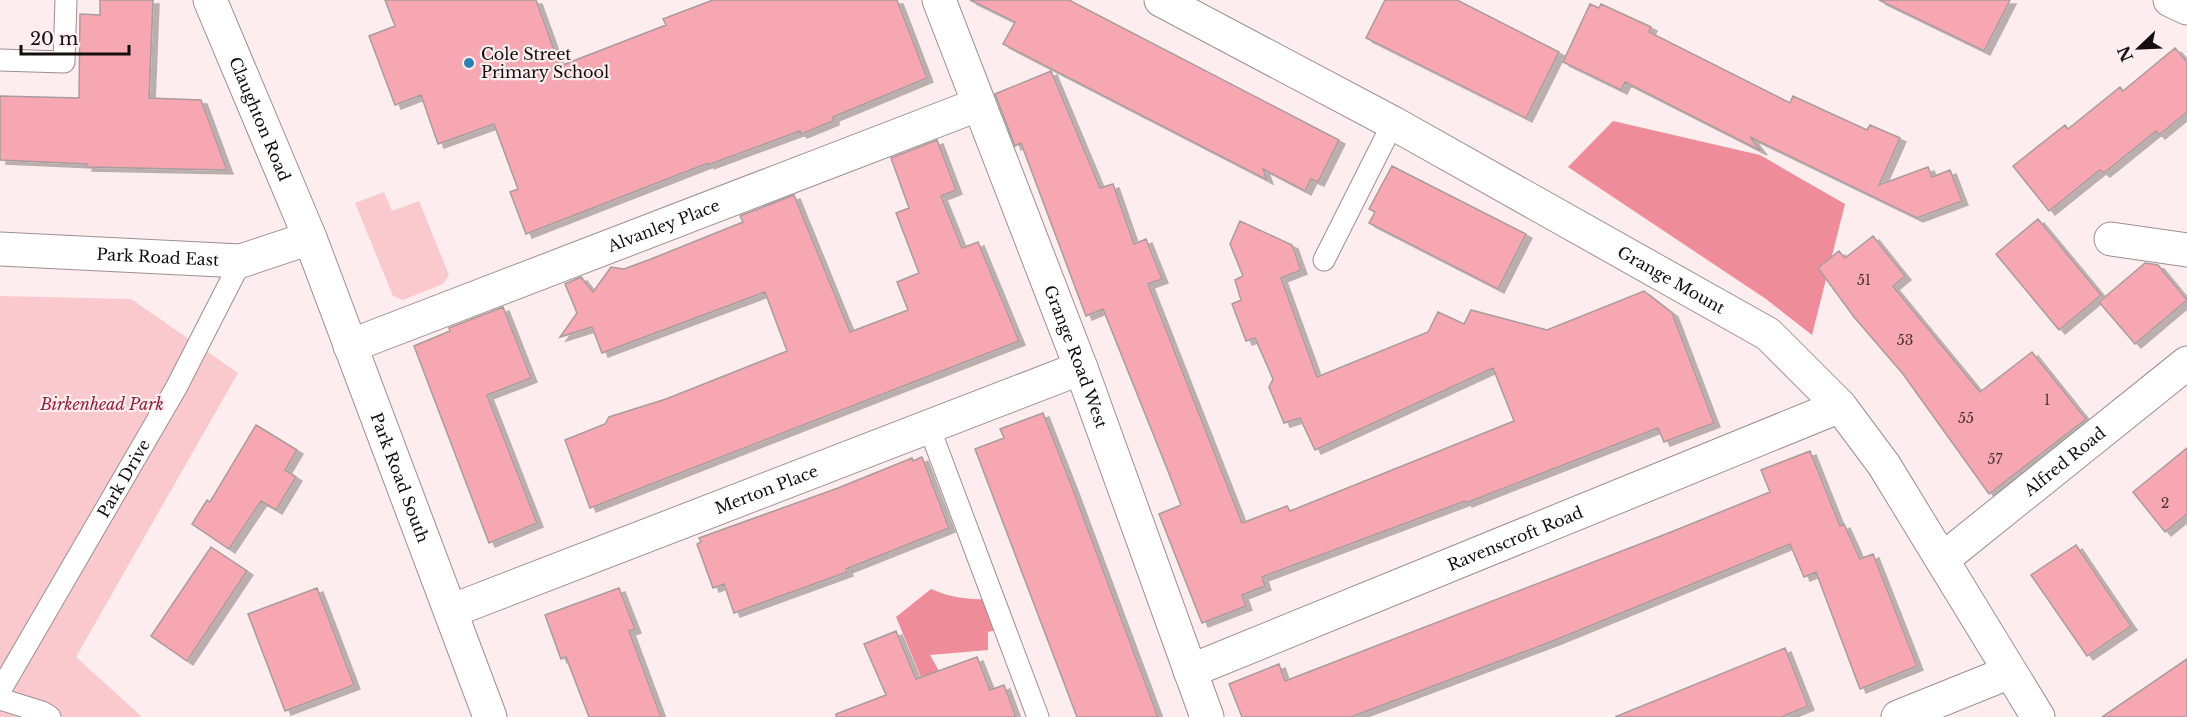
<svg xmlns="http://www.w3.org/2000/svg" width="2187" height="717" font-family="'Libre Baskerville',serif">
<defs>
<filter id="shadow"><feDropShadow dx="6" dy="4" stdDeviation="0" flood-color="#0004"/></filter>
</defs>
<rect width="100%" height="100%" fill="#fdedee"/>
<!-- green -->
<path fill="#fac9ce" d="M 384,192 L 392,211 L 419,201 L 449,275 L 443,284 L 403,300 L 393,296 L 355,203 Z
M 0,296 L 131,299 L 238,373 L 76,657 L 142,717 L 0,717 Z"/>
<!-- forest -->
<path fill="#ee8c9a" d="M 1613,121 L 1760,155 L 1845,204 L 1812,335 L 1766,299 L 1568,167 Z
M 931,589 C 955,600 977,600 1004,599 L 1012,626 L 988,632 L 988,650 L 930,655 L 944,680 L 927,692 L 896,617 Z"/>
<!-- building -->
<path fill="#f7a7b1" stroke="#aa9b9c" stroke-width="1.5" filter="url(#shadow)" d="M 100,0 L 153,0 L 149,98 L 201,100 L 227,170 L 86,167 L 87,164 L 0,160 L 0,96 L 79,98 L 80,14 L 100,15 Z
M 385,0 L 536,0 L 560,66 L 666,25 L 663,19 L 713,0 L 897,0 L 927,78 L 833,117 L 833,121 L 801,134 L 800,131 L 708,165 L 708,163 L 526,234 L 510,192 L 518,189 L 494,124 L 438,144 L 421,95 L 395,105 L 369,36 L 395,26 Z
M 970,0 L 1069,0 L 1339,140 L 1318,182 L 1311,179 L 1305,191 L 1263,169 L 1267,180 L 1003,44 L 1015,22 Z
M 1385,0 L 1457,0 L 1559,52 L 1526,118 L 1366,38 Z
M 1879,0 L 2010,0 L 1984,51 Z
M 1590,4 L 1599,8 L 1601,4 L 1651,27 L 1649,32 L 1790,103 L 1793,96 L 1867,130 L 1870,125 L 1900,138 L 1879,185 L 1928,167 L 1932,177 L 1950,170 L 1962,201 L 1917,218 L 1750,137 L 1761,151 L 1625,82 L 1621,90 L 1563,62 Z
M 2175,48 L 2187,62 L 2187,112 L 2159,135 L 2156,131 L 2104,173 L 2100,170 L 2049,211 L 2013,166 L 2065,125 L 2068,129 L 2120,87 L 2123,91 Z
M 1051,71 L 1100,188 L 1113,184 L 1134,244 L 1146,239 L 1162,279 L 1148,284 L 1242,523 L 1287,506 L 1290,511 L 1514,421 L 1493,368 L 1315,450 L 1300,418 L 1284,423 L 1269,387 L 1273,379 L 1255,338 L 1246,341 L 1232,304 L 1241,300 L 1235,280 L 1243,276 L 1230,244 L 1240,221 L 1292,245 L 1301,270 L 1281,278 L 1317,377 L 1428,332 L 1438,312 L 1464,324 L 1471,310 L 1547,330 L 1644,291 L 1672,313 L 1714,423 L 1664,442 L 1658,428 L 1466,503 L 1465,501 L 1262,577 L 1265,586 L 1242,595 L 1246,606 L 1202,623 L 1159,514 L 1181,505 L 1168,471 L 1103,309 L 1086,316 L 1021,143 L 1015,146 L 995,94 Z
M 937,140 L 956,190 L 941,196 L 962,248 L 978,242 L 1019,341 L 590,508 L 565,440 L 605,424 L 609,417 L 666,399 L 787,351 L 765,292 L 602,353 L 592,327 L 560,337 L 577,313 L 565,284 L 581,277 L 593,292 L 611,267 L 624,269 L 651,259 L 743,222 L 740,216 L 794,195 L 850,332 L 908,310 L 897,282 L 919,273 L 896,213 L 909,208 L 891,158 Z
M 1392,166 L 1526,234 L 1498,289 L 1369,223 L 1375,212 L 1369,209 Z
M 2038,219 L 2101,295 L 2059,330 L 1996,254 Z
M 1873,236 L 1905,276 L 1893,286 L 1980,392 L 2032,352 L 2086,419 L 1989,494 L 1903,374 L 1854,317 L 1818,268 L 1839,251 L 1845,258 Z
M 2145,263 L 2158,265 L 2187,300 L 2135,344 L 2099,302 Z
M 503,307 L 531,378 L 487,395 L 537,523 L 489,543 L 414,346 L 450,331 L 449,328 Z
M 1043,413 L 1072,487 L 1158,717 L 1077,717 L 975,449 L 1004,438 L 1000,429 Z
M 256,425 L 297,450 L 285,470 L 296,477 L 276,510 L 261,501 L 229,549 L 192,524 L 207,500 L 210,502 Z
M 2187,448 L 2187,514 L 2165,532 L 2133,492 Z
M 1810,451 L 1840,526 L 1844,524 L 1860,559 L 1873,554 L 1917,666 L 1860,689 L 1816,572 L 1804,577 L 1790,544 L 1553,641 L 1351,717 L 1242,717 L 1229,684 L 1279,664 L 1285,681 L 1671,532 L 1770,492 L 1761,470 Z
M 922,457 L 949,528 L 846,569 L 847,572 L 734,613 L 724,584 L 713,588 L 697,544 L 701,542 L 699,538 L 838,488 L 912,458 L 913,461 Z
M 2076,545 L 2131,626 L 2087,656 L 2031,575 Z
M 211,547 L 247,571 L 187,661 L 151,636 Z
M 317,588 L 354,685 L 285,711 L 248,614 Z
M 619,588 L 635,629 L 629,631 L 661,717 L 589,717 L 566,657 L 561,659 L 545,615 Z
M 896,631 L 916,679 L 977,657 L 990,690 L 1004,685 L 1016,717 L 836,717 L 836,714 L 886,695 L 864,644 Z
M 1785,648 L 1808,706 L 1781,717 L 1615,717 Z
M 2187,659 L 2187,717 L 2102,717 Z"/>
<g fill="none" stroke-linecap="round" stroke-linejoin="round">
<defs>
<g id="service">
<path d="M 0,60 L 64,62 L 66,0"/>
<path d="M 1324,260 L 1393,123"/>
<path d="M 929,427 L 1038,717"/>
<path id="s1" d="M 0,691 L 176,388 L 241,261"/>
<path d="M 0,699 L 42,712 L 50,717"/>
</g>
<g id="minor">
<path id="s2" d="M 939,0 L 1081,368 L 1207,717"/>
<path id="s3" d="M 1161,0 L 1393,123 L 1768,334 L 1840,406 L 1884,465 L 2038,717"/>
<path d="M 2170,0 L 2187,8"/>
<path d="M 2111,239 L 2187,250"/>
<path id="s4" d="M 350,346 L 977,105"/>
<path id="s5" d="M 1943,559 L 2187,363"/>
<path id="s6" d="M 451,611 L 1081,368"/>
<path id="s7" d="M 1190,671 L 1840,406"/>
<path d="M 1898,717 L 2010,672"/>
</g>
<g id="tertiary">
<path id="s8" d="M 210,0 L 310,238 L 490,717"/>
<path id="s9" d="M 0,249 L 241,261 L 310,238"/>
</g>
</defs>
<!-- service casing -->
<use href="#service" stroke="#9d8f90" stroke-width="23"/>
<!-- minor casing -->
<use href="#minor" stroke="#9d8f90" stroke-width="35"/>
<!-- tertiary casing -->
<use href="#tertiary" stroke="#9d8f90" stroke-width="35"/>
<!-- service -->
<use href="#service" stroke="#fff" stroke-width="21"/>
<!-- minor -->
<use href="#minor" stroke="#fff" stroke-width="33"/>
<!-- tertiary -->
<use href="#tertiary" stroke="#fff" stroke-width="33"/>
</g>
<!-- markers -->
<circle fill="#2b80b0" stroke="#fdedee" stroke-width="2" cx="469" cy="63" r="6"/>
<g text-anchor="middle" dominant-baseline="central" stroke-width="4.5" stroke-linejoin="round" paint-order="stroke">
<!-- number labels -->
<g font-size="14" fill="#4d3538">
<text x="1864" y="280">51</text>
<text x="1905" y="340">53</text>
<text x="2047" y="400">1</text>
<text x="1966" y="418">55</text>
<text x="1995" y="459">57</text>
<text x="2165" y="503">2</text>
</g>
<!-- poi labels -->
<g font-size="16" fill="#140f0f" stroke="#fdedee" text-anchor="start">
<text x="481" y="54">Cole Street<tspan x="481" dy="18">Primary School</tspan></text>
</g>
<!-- street labels -->
<g font-size="16" fill="#140f0f" stroke="#fdedee">
<text stroke="none"><textPath href="#s8" startOffset="129">Claughton Road</textPath></text>
<text stroke="none"><textPath href="#s4" startOffset="336">Alvanley Place</textPath></text>
<text stroke="none"><textPath href="#s9" startOffset="158">Park Road East</textPath></text>
<text stroke="none"><textPath href="#s3" startOffset="582">Grange Mount</textPath></text>
<text stroke="none"><textPath href="#s2" startOffset="382">Grange Road West</textPath></text>
<text stroke="none"><textPath href="#s5" startOffset="156">Alfred Road</textPath></text>
<text stroke="none"><textPath href="#s8" startOffset="514">Park Road South</textPath></text>
<text stroke="none"><textPath href="#s1" startOffset="246">Park Drive</textPath></text>
<text stroke="none"><textPath href="#s6" startOffset="338">Merton Place</textPath></text>
<text stroke="none"><textPath href="#s7" startOffset="351">Ravenscroft Road</textPath></text>
</g>
<!-- park labels -->
<g font-size="16" font-style="italic" fill="#93203e" stroke="#fdedee">
<text x="102" y="404">Birkenhead Park</text>
</g>
</g>
<!-- north arrow -->
<g transform="translate(2139 48) rotate(247)" stroke="#fdedee" stroke-width="4.5" paint-order="stroke">
<path d="M0-4.5L10 22L0 15L-10 22Z" fill="#140f0f"/>
<text y="-9" font-size="16" font-weight="bold" text-anchor="middle" fill="#140f0f">N</text>
</g>
<!-- scale -->
<path d="M21 45v9h108v-9" fill="none" stroke="#140f0f" stroke-width="3"/>
<text x="30" y="45" font-size="18" fill="#140f0f" stroke="#fdedee" stroke-width="4.5" paint-order="stroke">20 m</text>
</svg>
